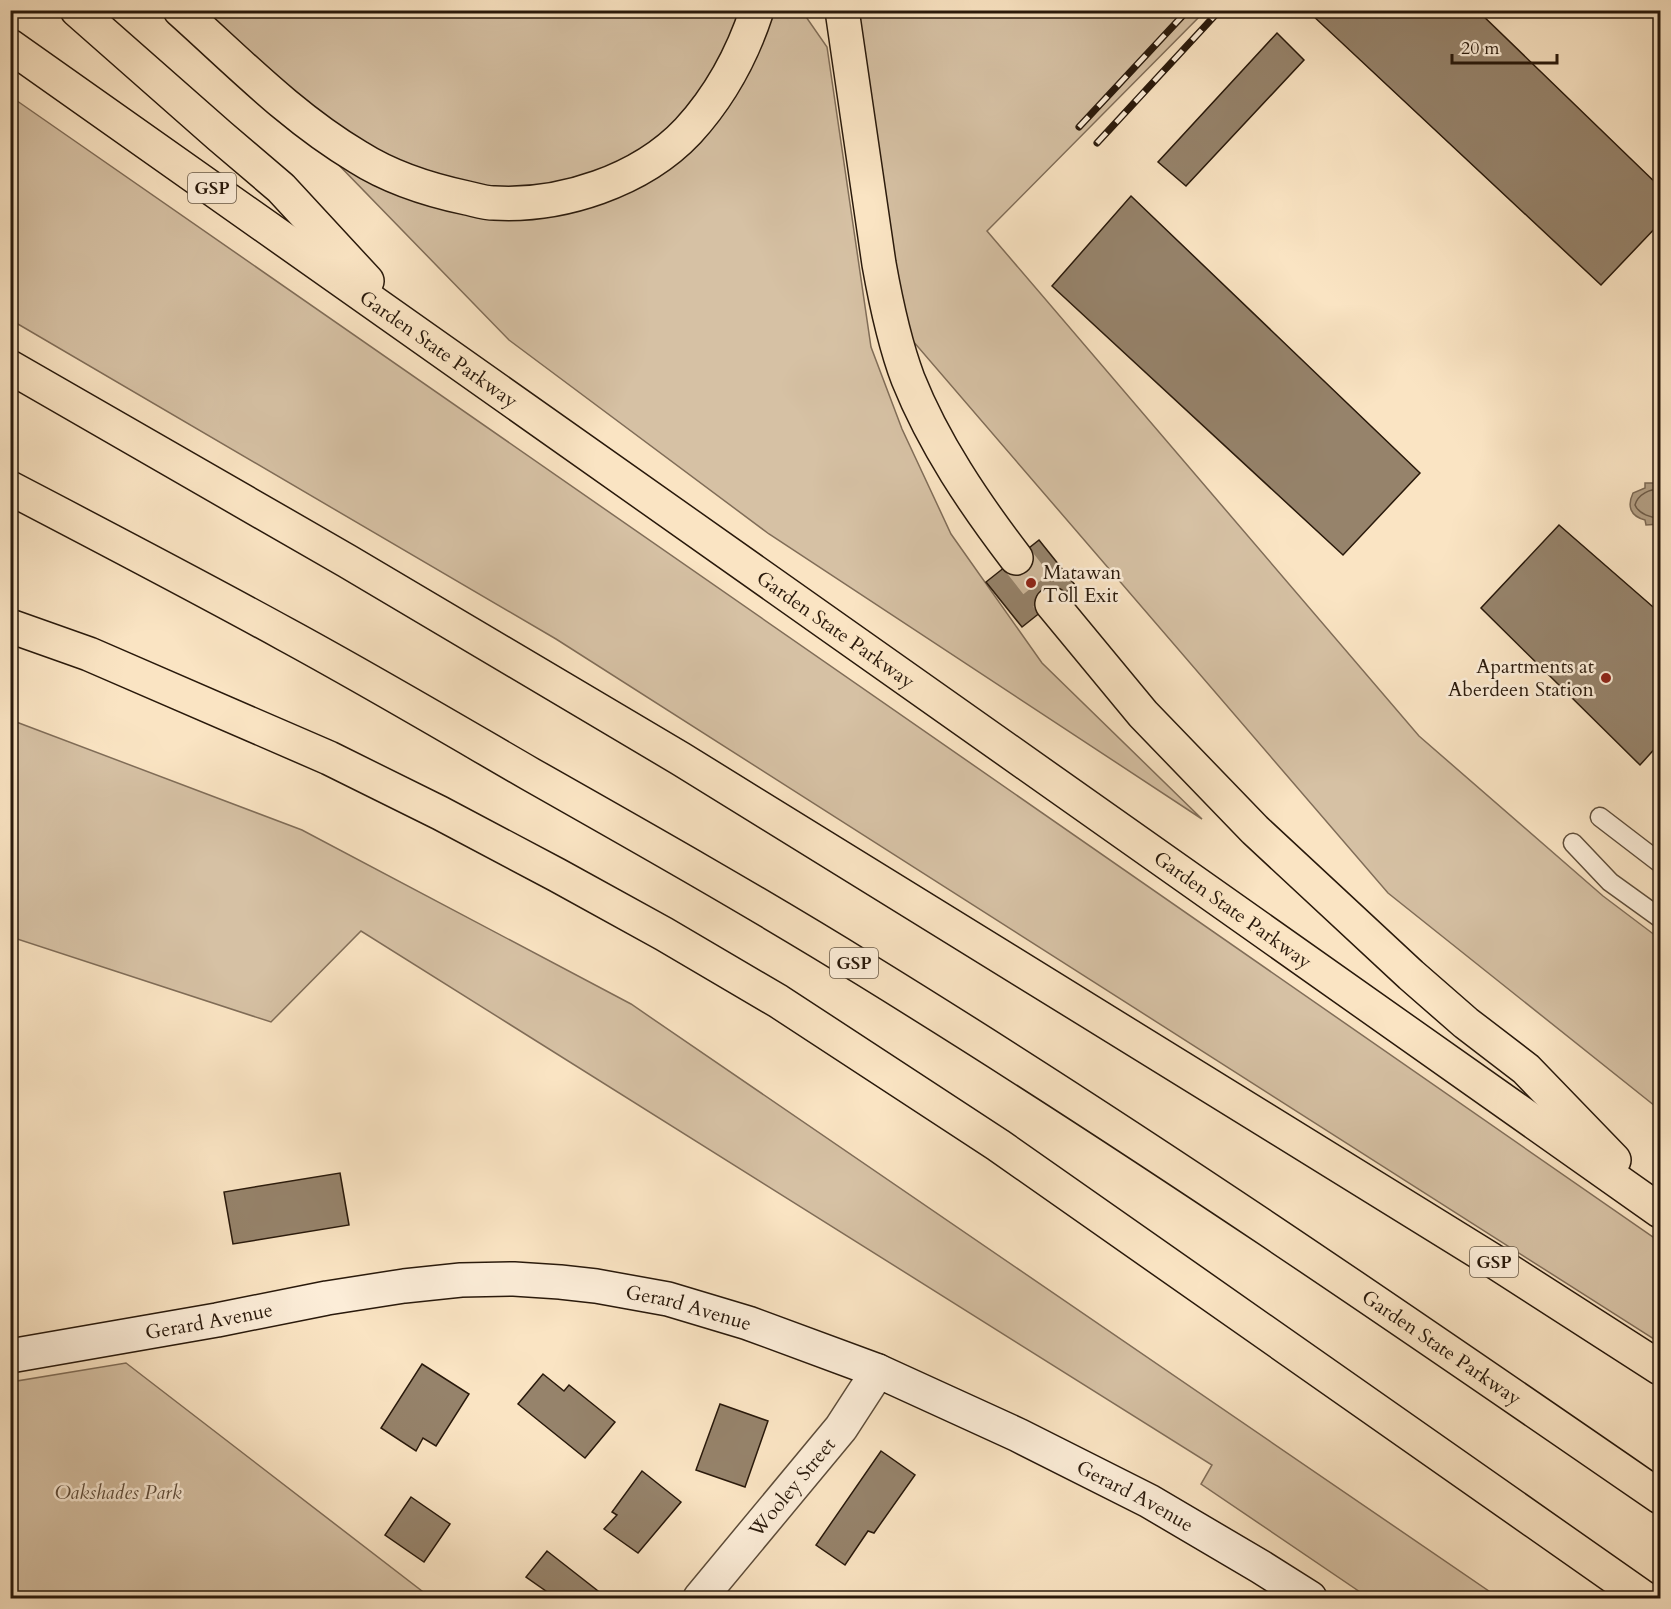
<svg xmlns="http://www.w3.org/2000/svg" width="1671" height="1609" font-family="Cardo,serif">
<rect width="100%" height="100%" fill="#fae4c3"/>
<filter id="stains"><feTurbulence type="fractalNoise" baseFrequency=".00333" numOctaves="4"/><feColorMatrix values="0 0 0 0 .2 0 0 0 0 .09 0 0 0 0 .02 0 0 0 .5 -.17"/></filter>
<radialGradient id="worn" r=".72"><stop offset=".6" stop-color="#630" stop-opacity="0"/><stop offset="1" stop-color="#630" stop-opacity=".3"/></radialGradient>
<!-- green -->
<path fill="#d6c1a4" stroke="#806d58" stroke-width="1.5" d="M 189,11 L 802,11 L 827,47 L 871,347 L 902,429 L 951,534 L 1042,663 L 1202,819 L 769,534 L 509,340 Z
M 845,11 L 1205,11 L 987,231 L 1419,736 L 1603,896 L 1660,939 L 1660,1110 L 1388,893 L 900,326 Z
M 10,96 L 1660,1242 L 1660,1343 L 556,639 L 11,320 Z
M 11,720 L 302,830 L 631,1004 L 1499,1598 L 1369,1598 L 1201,1484 L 1212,1465 L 361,931 L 271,1022 L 11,937 Z
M 126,1363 L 431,1598 L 11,1598 L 11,1382 Z"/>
<!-- water -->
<path fill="#b39f84" stroke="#7c6954" stroke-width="1.5" d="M 1645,483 L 1660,483 L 1660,524 L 1646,525 L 1645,520 C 1630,516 1627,506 1633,493 L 1645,488 Z"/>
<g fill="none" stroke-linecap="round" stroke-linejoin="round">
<!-- shore -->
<path stroke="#6e5c48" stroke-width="1.5" d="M 1660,489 C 1650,489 1638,494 1635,505 C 1639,514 1651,518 1660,518"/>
</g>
<!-- building -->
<path fill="#96836b" stroke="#29190b" stroke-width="1.5" d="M 1314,10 L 1477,10 L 1660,187 L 1660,223 L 1601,285 L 1311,14 Z
M 1277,33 L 1304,60 L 1186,186 L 1158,162 Z
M 1131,196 L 1420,473 L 1343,555 L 1052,286 Z
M 1559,525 L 1660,613 L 1660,744 L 1659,744 L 1640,765 L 1481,608 Z
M 1039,540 L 1075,585 L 1022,627 L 986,582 Z
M 340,1173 L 349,1225 L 233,1244 L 224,1192 Z
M 422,1364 L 469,1394 L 436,1446 L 423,1438 L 416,1451 L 381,1428 Z
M 543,1374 L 564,1391 L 569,1385 L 615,1422 L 585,1458 L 518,1404 Z
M 720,1404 L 768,1421 L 745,1487 L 696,1470 Z
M 881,1451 L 915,1475 L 874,1533 L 868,1531 L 845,1565 L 816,1545 Z
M 642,1471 L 681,1502 L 638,1553 L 604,1529 L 617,1515 L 612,1512 Z
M 411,1497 L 450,1524 L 424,1562 L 385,1535 Z
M 547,1551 L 607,1598 L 556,1598 L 526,1577 Z"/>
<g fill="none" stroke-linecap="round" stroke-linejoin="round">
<!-- highway-tunnel -->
<path stroke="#d0bb9e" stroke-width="33" stroke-dasharray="33 16" stroke-linecap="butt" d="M 1016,558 L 1052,604"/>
<defs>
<path id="lane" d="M 1600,817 L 1660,863
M 1573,843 L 1610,882 L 1660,918"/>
<g id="street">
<path id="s1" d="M 700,1598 L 841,1428 L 878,1371"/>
</g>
<g id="secondary">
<path id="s2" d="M 10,1356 L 217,1320 L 327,1298 L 404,1286 L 461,1280 L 514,1279 L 560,1282 L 596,1286 L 668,1299 L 748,1323 L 878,1371 L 1018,1435 L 1149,1501 L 1261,1567 L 1310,1598"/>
</g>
<g id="highway">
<path d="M 77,10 L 220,136 L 281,188 L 367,281"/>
<path d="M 180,10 C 237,61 292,118 358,157 C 391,178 429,190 467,198 C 476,200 485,203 494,203 C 561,207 641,181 688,131 C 720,96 742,56 757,10"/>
<path d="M 842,10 L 879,264 C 886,303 894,342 908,379 C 934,444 974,503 1016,558"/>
<path id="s3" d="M 10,46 L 1660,1211"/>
<path d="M 10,367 L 347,561 L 681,759 L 1495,1262 L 1660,1368"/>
<path id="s4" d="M 10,488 C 102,536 194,584 285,634 C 368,679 449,727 530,774 C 643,838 756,902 866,970 C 1137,1137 1399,1317 1660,1497"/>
<path d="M 1052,604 L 1143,714 L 1255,830 L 1411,975 L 1466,1023 L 1526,1069 L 1614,1160"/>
<path d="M 10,626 L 89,654 L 329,758 L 440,813 L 557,875 L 664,934 L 778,1001 L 998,1145 L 1644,1598"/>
</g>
</defs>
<!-- lane casing -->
<use href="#lane" stroke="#5d4c39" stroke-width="21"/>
<!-- street casing -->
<use href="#street" stroke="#5d4c39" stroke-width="36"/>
<!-- secondary casing -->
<use href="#secondary" stroke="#29190b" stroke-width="36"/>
<!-- highway casing -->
<use href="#highway" stroke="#29190b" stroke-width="36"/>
<!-- lane -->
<use href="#lane" stroke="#fcedd8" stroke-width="18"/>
<!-- street -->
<use href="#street" stroke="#fcedd8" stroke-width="33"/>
<!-- secondary -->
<use href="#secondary" stroke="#fcedd8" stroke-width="33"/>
<!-- highway -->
<use href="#highway" stroke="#fae4c3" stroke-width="33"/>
<defs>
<path id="rail" d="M 1079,127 L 1188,10
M 1097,143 L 1220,10"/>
</defs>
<!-- rail casing -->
<use href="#rail" stroke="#29190b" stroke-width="7"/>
<!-- rail -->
<use href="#rail" stroke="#fcedd8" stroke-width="4.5" stroke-dasharray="14" stroke-linecap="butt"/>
</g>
<!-- markers -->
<g fill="#8f2418" stroke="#fcedd8" stroke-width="2">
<circle cx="1031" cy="583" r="6"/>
<circle cx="1606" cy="678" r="6"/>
</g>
<g text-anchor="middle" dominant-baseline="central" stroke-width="5" stroke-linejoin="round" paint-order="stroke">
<!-- shield labels -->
<g fill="#fcedd8" stroke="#685948" stroke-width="1.5">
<rect x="188" y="173" width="48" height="30" rx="4.5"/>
<rect x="830" y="948" width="48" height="30" rx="4.5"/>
<rect x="1470" y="1247" width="48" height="30" rx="4.5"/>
</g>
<g font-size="18" font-weight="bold" fill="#29190b">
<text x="212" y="188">GSP</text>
<text x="854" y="963">GSP</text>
<text x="1494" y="1262">GSP</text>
</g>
<!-- street labels -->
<g font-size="20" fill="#29190b" stroke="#fcedd8">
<text stroke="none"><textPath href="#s3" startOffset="525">Garden State Parkway</textPath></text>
<text stroke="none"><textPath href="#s3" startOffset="1011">Garden State Parkway</textPath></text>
<text stroke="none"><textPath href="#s3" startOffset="1497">Garden State Parkway</textPath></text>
<text stroke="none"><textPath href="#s2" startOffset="688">Gerard Avenue</textPath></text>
<text stroke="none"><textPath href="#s2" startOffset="202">Gerard Avenue</textPath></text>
<text stroke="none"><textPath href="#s4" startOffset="1671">Garden State Parkway</textPath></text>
<text stroke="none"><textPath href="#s1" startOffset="144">Wooley Street</textPath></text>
<text stroke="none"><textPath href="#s2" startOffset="1174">Gerard Avenue</textPath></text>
</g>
<!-- poi labels -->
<g font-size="20" fill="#29190b" stroke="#fcedd8" text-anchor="start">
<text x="1043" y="572">Matawan<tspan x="1043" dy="23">Toll Exit</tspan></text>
<text x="1594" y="666" text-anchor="end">Apartments at<tspan x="1594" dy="23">Aberdeen Station</tspan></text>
</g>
<!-- park labels -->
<g font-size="20" font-style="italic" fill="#5d4b39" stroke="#fcedd8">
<text x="118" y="1492">Oakshades Park</text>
</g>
</g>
<!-- margin -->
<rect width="1671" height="1609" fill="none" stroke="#fae4c3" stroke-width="36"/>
<rect x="12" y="12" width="1647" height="1585" fill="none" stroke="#29190b" stroke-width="3"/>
<rect x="18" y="18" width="1635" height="1573" fill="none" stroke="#29190b" stroke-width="1.5"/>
<!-- scale -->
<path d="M1452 54v9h105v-9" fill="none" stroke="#29190b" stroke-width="3"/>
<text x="1461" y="54" font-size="18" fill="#29190b" stroke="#fcedd8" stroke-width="4.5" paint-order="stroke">20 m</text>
<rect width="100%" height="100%" filter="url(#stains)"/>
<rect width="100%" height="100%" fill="url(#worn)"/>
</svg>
